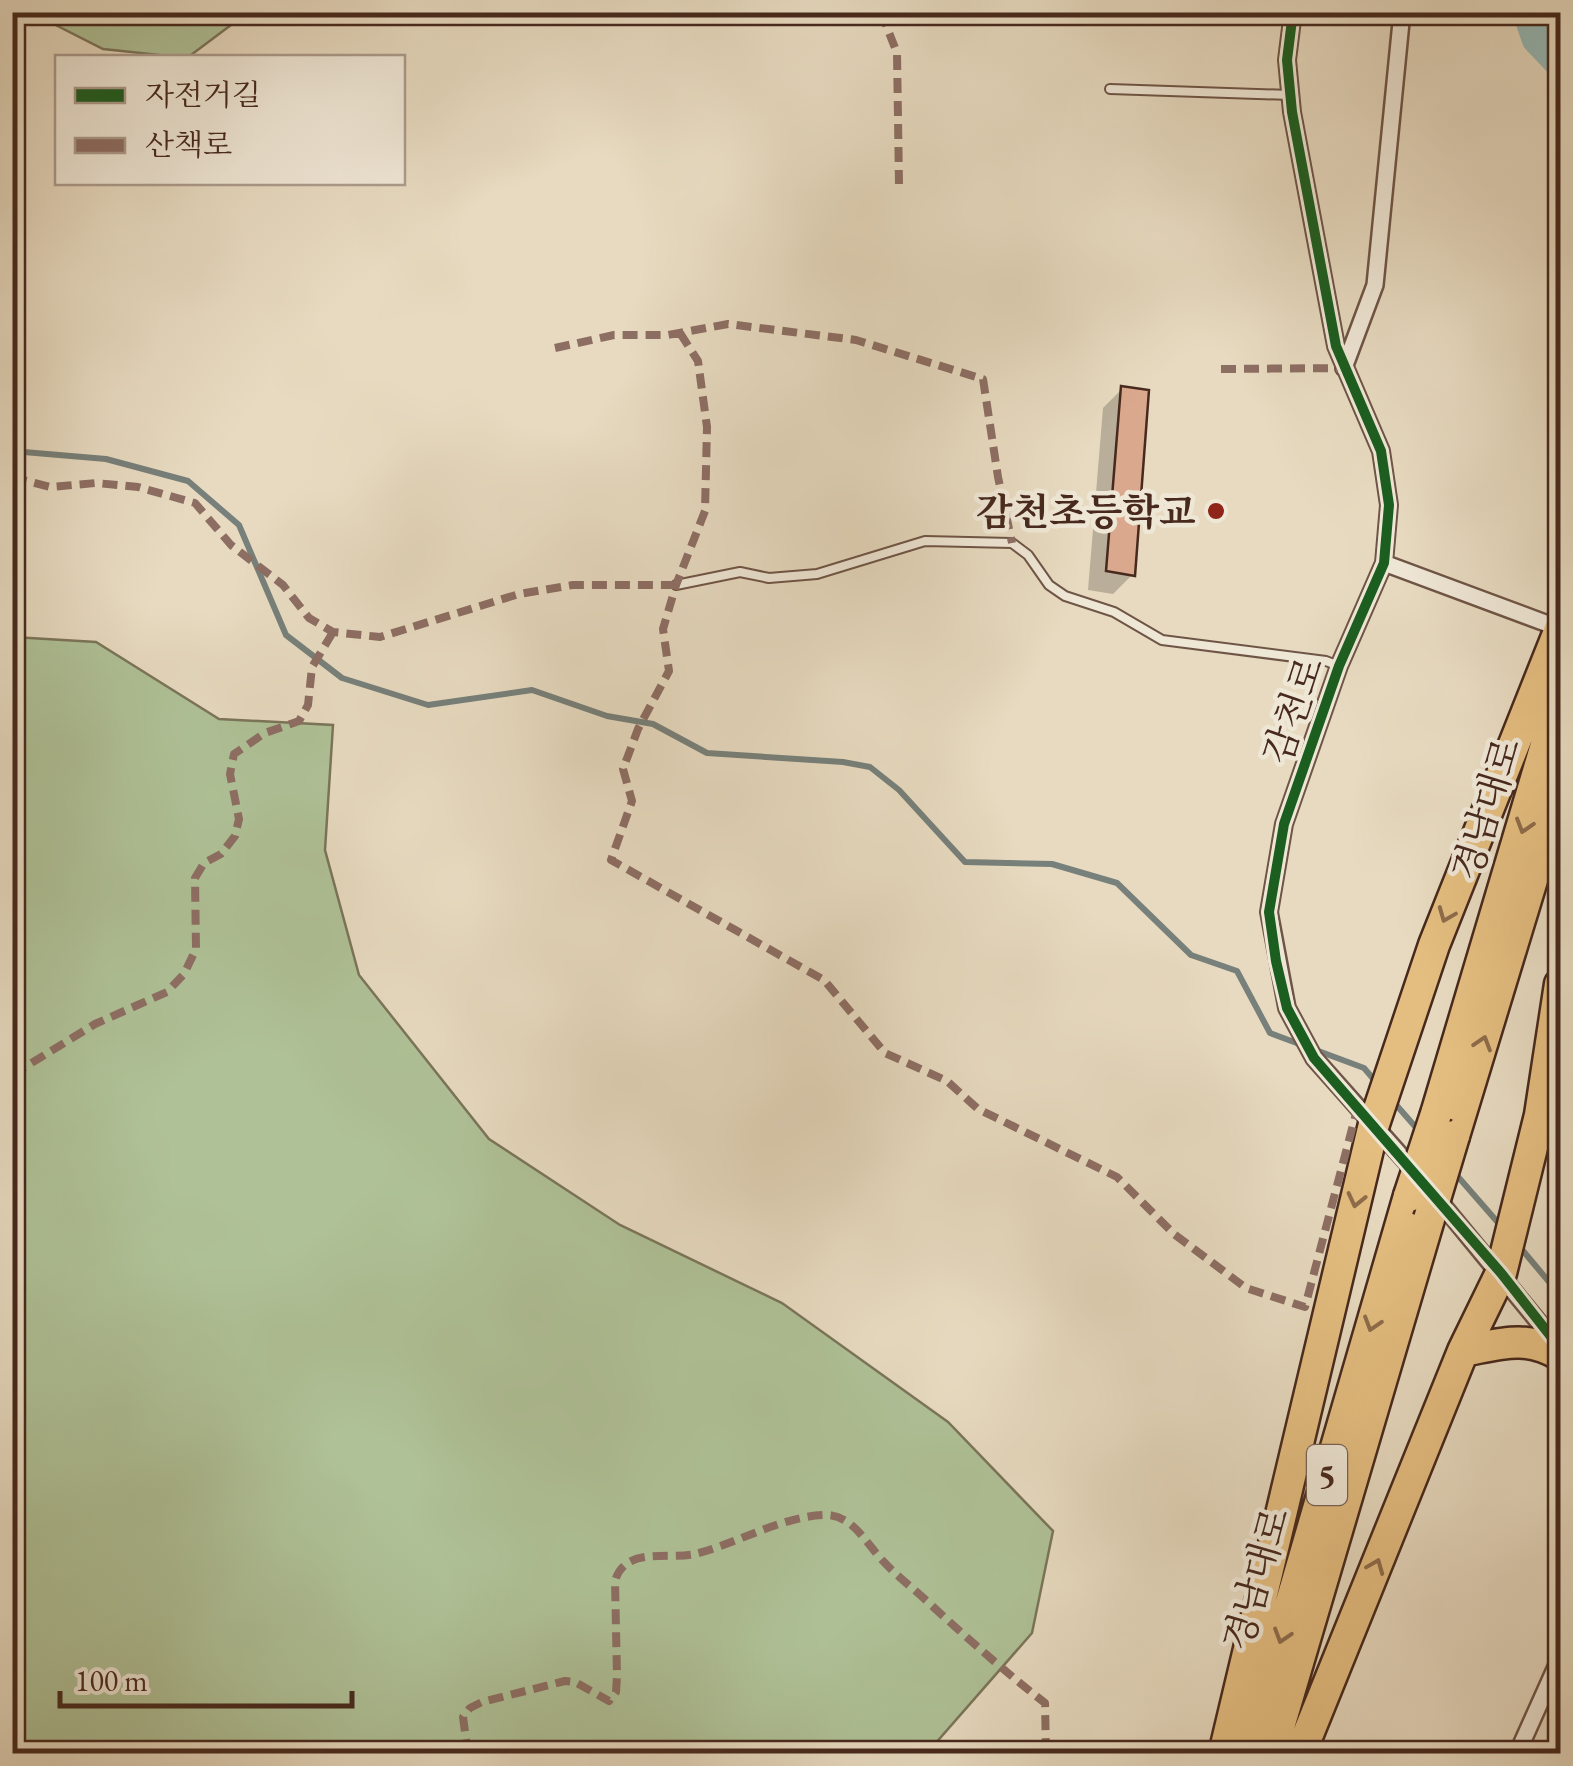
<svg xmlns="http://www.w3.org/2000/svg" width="1573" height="1766" font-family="'EB Garamond','Noto Serif KR',serif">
<rect width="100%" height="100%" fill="#e7dac0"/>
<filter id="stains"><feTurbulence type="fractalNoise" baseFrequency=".002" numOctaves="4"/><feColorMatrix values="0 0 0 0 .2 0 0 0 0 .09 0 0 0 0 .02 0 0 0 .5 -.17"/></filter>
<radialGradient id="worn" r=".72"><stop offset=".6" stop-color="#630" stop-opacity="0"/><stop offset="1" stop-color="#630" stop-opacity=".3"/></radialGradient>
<!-- green -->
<path fill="#afc197" stroke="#7b755a" stroke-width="2.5" d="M 32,13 L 247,13 L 187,58 L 103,49 Z
M 13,637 L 96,642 L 219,719 L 333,725 L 325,850 L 359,975 L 489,1139 L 620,1225 L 782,1303 L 948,1422 L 1053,1531 L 1032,1633 L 927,1753 L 13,1753 Z"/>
<!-- shadow -->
<path fill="#0003" d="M 1122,389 L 1132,575 L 1113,594 L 1088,590 L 1103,408 Z"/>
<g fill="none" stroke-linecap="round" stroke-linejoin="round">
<!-- stream -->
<path stroke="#77807a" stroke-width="6" d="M 12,451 L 106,459 L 188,481 L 239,525 L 286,635 L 342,678 L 428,705 L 532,690 L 607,716 L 653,724 L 707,753 L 843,762 L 870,767 L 899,790 L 965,862 L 1052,864 L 1117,883 L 1191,955 L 1237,971 L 1270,1033 L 1302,1045
M 1313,1049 L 1364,1068 L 1376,1082
M 1391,1099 L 1419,1131
M 1453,1171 L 1501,1226
M 1519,1246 L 1560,1295"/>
<!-- river -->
<path stroke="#97bab8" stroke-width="35" d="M 1530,12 L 1539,38 L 1560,60"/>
</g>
<!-- building -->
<path fill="#d9a88d" stroke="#47291d" stroke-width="2.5" d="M 1121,386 L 1149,390 L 1135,576 L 1106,571 Z"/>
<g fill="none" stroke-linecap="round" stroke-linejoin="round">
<defs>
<path id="lane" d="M 1110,89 L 1290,95
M 676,585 L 740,572 L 769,578 L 817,574 L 925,541 L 1012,543 L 1028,555 L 1049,585 L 1065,596 L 1114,612 L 1162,640 L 1326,661 L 1339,666"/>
<path id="street" d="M 1293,12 L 1287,60 L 1292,112 L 1336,346 L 1381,451 L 1389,505 L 1384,563 L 1339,666 L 1284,824 L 1269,912 L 1287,1008 L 1314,1058 L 1418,1175
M 1344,368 L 1375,285 L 1402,12
M 1384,563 L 1548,624
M 1436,1197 L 1560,1348
M 1517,1754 L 1560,1658"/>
<path id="highway" d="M 1436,1114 L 1560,698
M 1454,1136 L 1560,788
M 1463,1351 C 1500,1344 1526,1334 1560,1355
M 1224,1754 L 1374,1124 L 1434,945 L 1560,629
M 1247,1754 L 1409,1196
M 1271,1754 L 1429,1219
M 1300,1754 L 1463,1351 L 1501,1273 L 1540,1115 L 1560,984"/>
</defs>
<!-- lane casing -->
<use href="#lane" stroke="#6f5546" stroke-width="12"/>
<!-- street casing -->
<use href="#street" stroke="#6f5546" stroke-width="20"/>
<!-- highway casing -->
<use href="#highway" stroke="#47291d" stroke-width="35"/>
<!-- lane -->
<use href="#lane" stroke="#efe7d6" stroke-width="8"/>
<!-- street -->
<use href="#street" stroke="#efe7d6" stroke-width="15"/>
<!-- highway -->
<use href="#highway" stroke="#e4bd80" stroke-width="30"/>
<defs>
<path id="highway-bridge" d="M 1409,1196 L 1436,1114
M 1429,1219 L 1454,1136"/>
</defs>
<!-- highway-bridge casing -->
<use href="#highway-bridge" stroke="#47291d" stroke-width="35" stroke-linecap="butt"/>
<!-- highway-bridge -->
<use href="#highway-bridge" stroke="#e4bd80" stroke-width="30"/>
<!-- quiet -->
<path stroke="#8d6e63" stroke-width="8" stroke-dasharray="15 8" stroke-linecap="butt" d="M 881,12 L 897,53 L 899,184
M 680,333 L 698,361 L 707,427 L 705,511 L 676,585 L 663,629 L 669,671 L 638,729 L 623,769 L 632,801 L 611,860 L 824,980 L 885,1053 L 947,1081 L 978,1109 L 1117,1177 L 1174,1234 L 1246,1288 L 1305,1307 L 1358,1106
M 555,348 L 614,335 L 668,335 L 728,324 L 856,340 L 983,379 L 998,477 L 1012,543
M 1221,369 L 1344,368
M 12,477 L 50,487 L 96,483 L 138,487 L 195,503 L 231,545 L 283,585 L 309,618 L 333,632 L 380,637 L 519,594 L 573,585 L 676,585
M 12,1075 L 95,1024 L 167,992 L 184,974 L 196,949 L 195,878 L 204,863 L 221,854 L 235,836 L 239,819 L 230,774 L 234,754 L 265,733 L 299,721 L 308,705 L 312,667 L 333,632
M 468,1754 L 463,1717 L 470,1708 L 482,1702 L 565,1681 L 575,1682 L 609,1701 L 616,1692 L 617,1676 L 615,1581 C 625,1546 667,1560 695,1554 C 736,1544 784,1515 827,1515 C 854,1516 867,1545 884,1562 C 898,1577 914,1589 929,1603 C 967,1638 1004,1671 1045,1703 L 1046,1754"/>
<defs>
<path id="cycleway" d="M 1293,12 L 1287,60 L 1292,112 L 1336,346 L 1381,451 L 1389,505 L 1384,563 L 1339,666 L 1284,824 L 1269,912 L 1276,961 L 1287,1008 L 1314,1058 L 1501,1273 L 1560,1348"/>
</defs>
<!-- cycleway casing -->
<use href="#cycleway" stroke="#efe7d6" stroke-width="16"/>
<!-- cycleway -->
<use href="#cycleway" stroke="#1b5e20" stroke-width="10"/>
</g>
<!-- one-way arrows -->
<defs><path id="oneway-chevron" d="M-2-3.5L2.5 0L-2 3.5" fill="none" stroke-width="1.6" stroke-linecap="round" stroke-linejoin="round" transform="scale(2.5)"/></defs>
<g stroke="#8e6c4a">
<use href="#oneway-chevron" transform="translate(1524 826) rotate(107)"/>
<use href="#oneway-chevron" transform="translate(1446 915) rotate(112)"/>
<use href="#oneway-chevron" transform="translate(1483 1043) rotate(-73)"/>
<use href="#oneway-chevron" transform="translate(1356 1200) rotate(103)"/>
<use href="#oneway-chevron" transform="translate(1372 1324) rotate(107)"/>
<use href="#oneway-chevron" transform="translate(1376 1566) rotate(-68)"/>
<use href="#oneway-chevron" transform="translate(1282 1636) rotate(107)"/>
</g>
<!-- markers -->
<circle fill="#8f2418" stroke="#efe7d6" stroke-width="4" cx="1216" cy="511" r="10"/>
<g text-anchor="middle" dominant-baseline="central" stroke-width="9" stroke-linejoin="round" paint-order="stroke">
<!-- shield labels -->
<rect fill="#efe7d6" stroke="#796254" stroke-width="2.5" x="1307" y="1445" width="40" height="60" rx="8"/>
<g font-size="35" font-weight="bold" fill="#47291d">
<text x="1327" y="1475">5</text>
</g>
<!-- poi labels -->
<g font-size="38" font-weight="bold" fill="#47291d" stroke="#efe7d6" text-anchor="end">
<text x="1196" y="511">감천초등학교</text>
</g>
<!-- street labels -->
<g font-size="38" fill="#47291d" stroke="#efe7d6">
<text transform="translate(1293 710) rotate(-71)">감천로</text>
<text transform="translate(1486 809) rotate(-73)">경남대로</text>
<text transform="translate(1256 1579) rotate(-74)">경남대로</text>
</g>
</g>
<!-- margin -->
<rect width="1573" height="1766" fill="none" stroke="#e7dac0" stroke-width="50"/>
<rect x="15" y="15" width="1543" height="1736" fill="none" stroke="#47291d" stroke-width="5"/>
<rect x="25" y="25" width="1523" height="1716" fill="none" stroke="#47291d" stroke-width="2.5"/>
<!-- legend -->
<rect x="55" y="55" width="350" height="130" fill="#efe7d6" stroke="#ac9b8c" stroke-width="2.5"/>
<rect x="75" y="88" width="50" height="15" fill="#1b5e20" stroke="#ac9b8c" stroke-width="2.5"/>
<text x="145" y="105" font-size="30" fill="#47291d">자전거길</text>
<rect x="75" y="138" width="50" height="15" fill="#8d6e63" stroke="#ac9b8c" stroke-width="2.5"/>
<text x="145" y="155" font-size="30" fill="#47291d">산책로</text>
<!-- scale -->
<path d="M60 1691v15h292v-15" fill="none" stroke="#47291d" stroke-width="5"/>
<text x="75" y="1691" font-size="30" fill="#47291d" stroke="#efe7d6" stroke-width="8" paint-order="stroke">100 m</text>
<rect width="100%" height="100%" filter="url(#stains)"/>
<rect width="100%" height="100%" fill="url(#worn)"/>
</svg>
